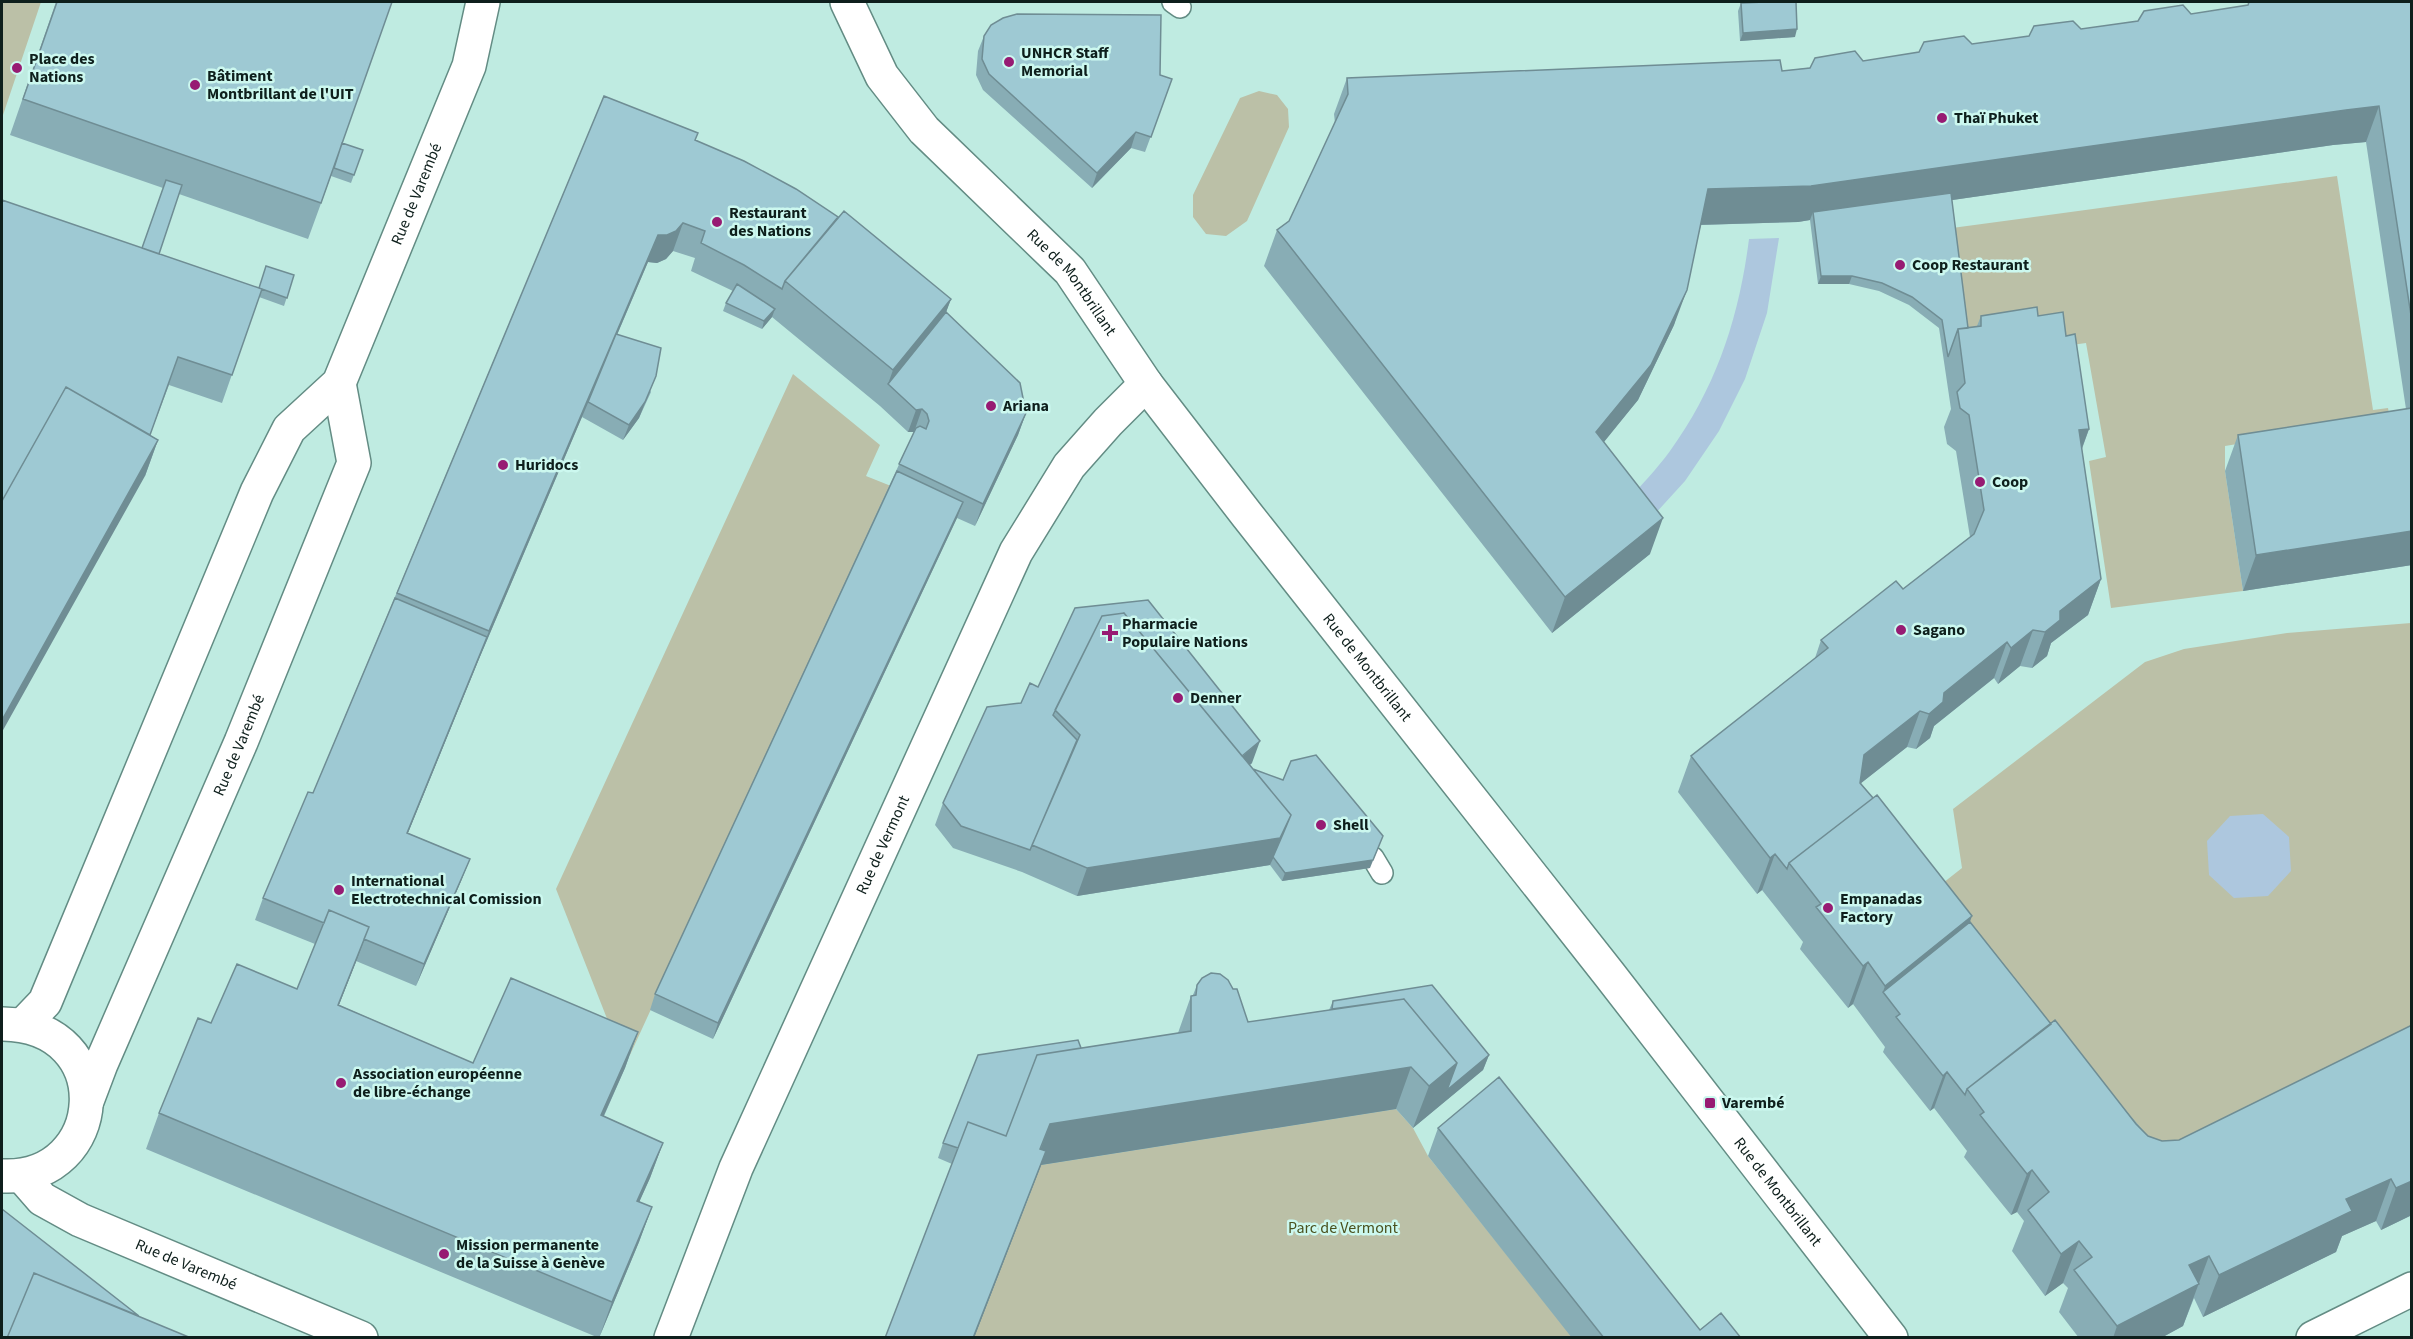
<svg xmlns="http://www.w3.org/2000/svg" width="2413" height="1339" font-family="'Source Sans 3',sans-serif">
<rect width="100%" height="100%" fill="#bfebe1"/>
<!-- green -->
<path fill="#bbc0a7" d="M 2,2 L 41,2 L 2,118 Z
M 1259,91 L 1277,95 L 1288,109 L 1289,127 L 1247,221 L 1226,236 L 1206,234 L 1193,217 L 1193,195 L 1240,98 Z
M 2337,176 L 2373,410 L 2388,408 L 2393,436 L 2343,427 L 2225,446 L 2225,471 L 2243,591 L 2111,608 L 2089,461 L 2106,457 L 2086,343 L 2050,348 L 1968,352 L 1952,228 Z
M 793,374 L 880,445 L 866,476 L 891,486 L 630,1055 L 619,1049 L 556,889 Z
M 2411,623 L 2411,1060 L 2163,1182 L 1915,905 L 1962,868 L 1953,809 L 2145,662 L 2184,649 L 2287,633 Z
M 1396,1109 L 1413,1128 L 1428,1156 L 1573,1338 L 973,1338 L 1030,1194 L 1035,1166 Z"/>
<!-- water -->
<path fill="#adc7de" d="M 1779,238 L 1767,313 L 1745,379 L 1719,431 L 1685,481 L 1644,526 L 1626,503 C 1640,486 1657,469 1670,451 C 1717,386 1739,317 1749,239 Z
M 2263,814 L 2289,837 L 2291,871 L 2268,896 L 2234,898 L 2209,875 L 2207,841 L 2230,816 Z"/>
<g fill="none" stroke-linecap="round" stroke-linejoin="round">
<defs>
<path id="service" d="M 1173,2 L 1180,7
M 1373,858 L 1382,873"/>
<g id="minor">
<path d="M 3,1024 C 120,1026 108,1180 3,1176"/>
<path id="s1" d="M 23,1025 L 45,1002 L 257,492 L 289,429 L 339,383 L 469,66 L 483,2"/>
<path id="s2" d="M 87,1101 L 101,1064 L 241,742 L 354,463 L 339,383"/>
<path id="s3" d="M 22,1176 L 42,1199 L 80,1220 L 361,1338"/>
<path id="s4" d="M 671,1338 L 736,1168 L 1016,552 L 1069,466 L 1108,422 L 1146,384"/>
<path d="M 2313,1338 L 2412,1289"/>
</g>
<g id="secondary">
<path id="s5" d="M 847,2 L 882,76 L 924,130 L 1070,271 L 1146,384 L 1247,515 L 1609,974 L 1891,1338"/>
</g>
</defs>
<!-- service casing -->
<use href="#service" stroke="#638c84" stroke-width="24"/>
<!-- minor casing -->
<use href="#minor" stroke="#638c84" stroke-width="36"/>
<!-- secondary casing -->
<use href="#secondary" stroke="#638c84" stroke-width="36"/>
<!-- service -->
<use href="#service" stroke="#fff" stroke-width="21"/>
<!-- minor -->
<use href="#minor" stroke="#fff" stroke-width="33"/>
<!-- secondary -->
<use href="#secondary" stroke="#fff" stroke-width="33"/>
</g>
<!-- wall -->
<path fill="#88adb5" d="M 56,2 L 342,143 L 363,150 L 351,183 L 331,176 L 308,239 L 179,194 L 159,254 L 259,288 L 266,266 L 294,275 L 284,306 L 259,297 L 222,403 L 169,385 L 150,435 L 158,440 L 145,476 L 142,248 L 163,188 L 10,135 Z
M 2412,2 L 2412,565 L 2243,591 L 2225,471 L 2238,435 L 2406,409 L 2366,142 L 2333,145 L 1952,200 L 1968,328 L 1977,326 L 1981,316 L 2038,316 L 2066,336 L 2089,429 L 2082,449 L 2101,579 L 2088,615 L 2051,643 L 2047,656 L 2032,668 L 2020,666 L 1998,684 L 1994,678 L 1934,726 L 1930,738 L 1916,749 L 1907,747 L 1861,783 L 2051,1024 L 2148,1136 L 2162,1141 L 2179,1140 L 2412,1025 L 2412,1215 L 2381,1230 L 2376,1221 L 2342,1236 L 2336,1252 L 2203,1317 L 2194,1298 L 2183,1326 L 2161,1338 L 2079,1338 L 2059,1312 L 2068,1288 L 2063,1283 L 2045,1296 L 2012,1251 L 2024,1221 L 2017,1212 L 2011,1215 L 1964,1157 L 1967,1151 L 1934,1108 L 1930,1111 L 1883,1052 L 1885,1047 L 1853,1004 L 1848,1008 L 1800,949 L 1803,942 L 1762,890 L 1757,894 L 1678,792 L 1691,756 L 1815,658 L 1821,640 L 1903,589 L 1970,537 L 1956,451 L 1947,444 L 1944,427 L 1951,409 L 1939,328 L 1909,305 L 1879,291 L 1849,284 L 1818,284 L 1810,220 L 1798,222 L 1701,225 L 1674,325 L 1638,400 L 1603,442 L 1650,554 L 1552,633 L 1264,266 L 1277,230 L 1289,221 L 1335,123 L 1334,114 L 1347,78 L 1782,71 L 1863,61 L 2191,14 Z
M 1741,3 L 1795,37 L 1740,41 L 1738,11 Z
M 984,36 L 1160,75 L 1172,79 L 1145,152 L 1131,148 L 1092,188 L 983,90 L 976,75 L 978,51 Z
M 604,96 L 696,140 L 951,299 L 946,312 L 1026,413 L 1018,435 L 975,526 L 957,518 L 713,1039 L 650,1010 L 655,994 L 914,432 L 908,432 L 880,406 L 772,317 L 762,329 L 723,311 L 726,303 L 733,291 L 691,271 L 695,258 L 673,251 L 666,259 L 657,263 L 648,262 L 617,335 L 651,392 L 639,418 L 623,440 L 582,417 L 584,412 L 479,659 L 408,833 L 470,859 L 461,881 L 416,986 L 356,961 L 339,1005 L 473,1063 L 638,1032 L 625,1068 L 604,1116 L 663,1143 L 650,1178 L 639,1202 L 652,1207 L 639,1242 L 599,1338 L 146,1149 L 159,1113 L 211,1023 L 297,989 L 315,944 L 255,920 L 263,898 L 313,793 Z
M 1038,687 L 1252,763 L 1250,765 L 1253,769 L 1370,868 L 1282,881 L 1270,865 L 1077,896 L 1022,872 L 953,848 L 935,825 L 943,803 L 1021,703 Z
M 1197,985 L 1248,1022 L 1329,1010 L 1333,1001 L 1489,1055 L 1483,1070 L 1413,1128 L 1396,1109 L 1041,1165 L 974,1338 L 885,1338 L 952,1164 L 938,1158 L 943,1143 L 1081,1048 L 1178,1033 L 1191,996 L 1193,995 Z
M 1438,1128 L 1700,1330 L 1741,1338 L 1572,1338 L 1428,1156 Z"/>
<!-- shaded-wall -->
<path fill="#6f8d94" d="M 1797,29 L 1795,37 L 1740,41 L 1743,33 Z
M 2379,106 L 2366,142 L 2333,145 L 1814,220 L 1813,212 L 1810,220 L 1798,222 L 1695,225 L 1708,189 Z
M 1136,132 L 1131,148 L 1092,188 L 1097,173 Z
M 683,223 L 673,251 L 666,259 L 657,263 L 648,262 L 479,659 L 399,855 L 407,833 L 489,631 L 658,235 Z
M 1821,276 L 1852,276 L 1849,284 L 1818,284 Z
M 1687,290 L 1674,325 L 1638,400 L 1583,468 L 1596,432 Z
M 951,299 L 938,334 L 888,384 L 893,370 Z
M 775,309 L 772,317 L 762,329 L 764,321 Z
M 656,376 L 639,418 L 623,440 L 629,425 Z
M 922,409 L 914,432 L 908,432 L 916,410 Z
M 1026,413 L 1018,435 L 975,526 L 983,504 Z
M 2089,429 L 2076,464 L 2079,430 Z
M 158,440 L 145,476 L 2,732 L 2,720 Z
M 963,502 L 957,518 L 713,1039 L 718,1023 Z
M 1663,518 L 1650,554 L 1552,633 L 1565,597 Z
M 2412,531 L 2412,565 L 2243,591 L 2256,555 Z
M 2101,579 L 2088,615 L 2051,643 L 2047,656 L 2032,668 L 2045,632 L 2060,611 Z
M 2033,630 L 2020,666 L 1998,684 L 2011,648 Z
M 2007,642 L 1994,678 L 1934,726 L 1930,738 L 1916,749 L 1929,714 L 1944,693 Z
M 1920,711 L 1907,747 L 1851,791 L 1864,755 Z
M 1260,741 L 1252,763 L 1235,777 L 1238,760 Z
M 1291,815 L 1281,842 L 1270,865 L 1077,896 L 1087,868 Z
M 1383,836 L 1370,868 L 1282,881 L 1285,873 Z
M 1775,854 L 1762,890 L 1757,894 L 1770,858 Z
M 470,859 L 461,881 L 416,986 L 424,964 Z
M 1972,916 L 1957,958 L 1883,992 L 1885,986 Z
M 369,927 L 356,962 L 325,1040 L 338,1005 Z
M 1868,962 L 1853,1004 L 1848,1008 L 1863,966 Z
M 638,1032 L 625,1068 L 588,1151 L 601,1115 Z
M 1489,1055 L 1483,1070 L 1413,1128 L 1429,1086 L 1457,1063 Z
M 1411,1067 L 1396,1109 L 1041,1165 L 974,1338 L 973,1338 L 1025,1191 L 1050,1124 Z
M 1947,1072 L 1934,1108 L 1930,1111 L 1943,1076 Z
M 663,1143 L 650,1178 L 624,1236 L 637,1201 Z
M 2032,1170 L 2017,1212 L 2011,1215 L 2027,1174 Z
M 2391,1179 L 2376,1221 L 2342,1236 L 2336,1252 L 2203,1317 L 2219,1275 L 2346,1199 Z
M 2412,1181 L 2412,1215 L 2381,1230 L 2396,1188 Z
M 652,1207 L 639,1242 L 599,1338 L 612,1302 Z
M 2079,1241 L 2063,1283 L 2045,1296 L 2061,1254 Z
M 2209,1256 L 2183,1326 L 2161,1338 L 2113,1338 L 2117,1326 L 2189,1265 Z"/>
<!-- building -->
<path fill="#9ec9d3" stroke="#6f8d94" stroke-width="1.5" d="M 57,2 L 392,2 L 321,203 L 23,99 Z
M 1765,2 L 1796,2 L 1797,29 L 1743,33 L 1741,3 Z
M 2249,2 L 2412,2 L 2412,322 L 2379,106 L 2346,110 L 1811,186 L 1708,189 L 1687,290 L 1651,365 L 1596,432 L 1663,518 L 1565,597 L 1277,230 L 1289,221 L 1312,172 L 1348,94 L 1347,78 L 1780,60 L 1782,71 L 1810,68 L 1815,58 L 1855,51 L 1863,61 L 1919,52 L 1924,42 L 1964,36 L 1972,44 L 2029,36 L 2034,26 L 2073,21 L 2081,29 L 2138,21 L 2144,11 L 2183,5 L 2191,14 L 2248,5 Z
M 1017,14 L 1161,15 L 1160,75 L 1172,79 L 1151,137 L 1136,132 L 1097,173 L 989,74 L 982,59 L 984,36 L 991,25 L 1003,18 Z
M 604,96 L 698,133 L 695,140 L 744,161 L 796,189 L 838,217 L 785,281 L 782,289 L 744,265 L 701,243 L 705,231 L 683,223 L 676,231 L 667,235 L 658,235 L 489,631 L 397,593 Z
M 342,143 L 363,150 L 354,175 L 334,168 Z
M 166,180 L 182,185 L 159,254 L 142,248 Z
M 1951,193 L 1968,328 L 1958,329 L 1948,357 L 1942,320 L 1912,297 L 1882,283 L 1852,276 L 1821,276 L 1813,212 Z
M 2,200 L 262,289 L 232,375 L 178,357 L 150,435 L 66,387 L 2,501 Z
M 844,211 L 951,299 L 893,370 L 785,281 Z
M 266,266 L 294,275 L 287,298 L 259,288 Z
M 737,284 L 775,309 L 764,321 L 726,303 Z
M 2037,307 L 2038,316 L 2063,312 L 2066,336 L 2075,334 L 2089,429 L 2079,430 L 2101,579 L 2060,611 L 2060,620 L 2045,632 L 2033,630 L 2011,648 L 2007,642 L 1944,693 L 1943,702 L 1929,714 L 1920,711 L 1864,755 L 1860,783 L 1873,798 L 1789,863 L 1787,869 L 1775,854 L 1770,858 L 1691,756 L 1828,648 L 1821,640 L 1896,581 L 1903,589 L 1974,534 L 1984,510 L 1969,415 L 1960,408 L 1957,392 L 1965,383 L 1958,329 L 1981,326 L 1981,316 Z
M 946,312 L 1020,383 L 1026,413 L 983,504 L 899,464 L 916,428 L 920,426 L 926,429 L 929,421 L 927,414 L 922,409 L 916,410 L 888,384 Z
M 616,334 L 661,348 L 656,376 L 645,402 L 629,425 L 588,402 Z
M 66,387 L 158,440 L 2,720 L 2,501 Z
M 2412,408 L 2412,531 L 2256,555 L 2238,435 Z
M 897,471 L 963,502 L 718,1023 L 655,994 Z
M 395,598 L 487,637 L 407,833 L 470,859 L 424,964 L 364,939 L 369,927 L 329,910 L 324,923 L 263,898 L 308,792 L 313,793 Z
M 1148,600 L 1260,741 L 1242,756 L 1124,613 L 1102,616 L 1053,715 L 1077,740 L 1030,850 L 961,826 L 943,803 L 987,707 L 1021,703 L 1030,683 L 1038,687 L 1075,608 Z
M 1124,613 L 1291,815 L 1280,838 L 1087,868 L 1032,845 L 1080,735 L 1055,710 L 1102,616 Z
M 1316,755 L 1383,836 L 1373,860 L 1285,873 L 1273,857 L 1283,834 L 1291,815 L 1253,769 L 1283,780 L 1291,761 Z
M 1877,795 L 1972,916 L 1885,986 L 1868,962 L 1863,966 L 1816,907 L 1821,904 L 1789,863 Z
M 329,910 L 369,927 L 338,1005 L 473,1063 L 511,978 L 638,1032 L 601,1115 L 663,1143 L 637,1201 L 652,1207 L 612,1302 L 159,1113 L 198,1018 L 211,1023 L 237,964 L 297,989 Z
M 1970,922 L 2051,1024 L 1967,1089 L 1965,1095 L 1947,1072 L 1943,1076 L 1896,1017 L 1900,1014 L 1883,992 Z
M 1211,973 L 1220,974 L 1228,980 L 1233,989 L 1237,989 L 1248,1022 L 1404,999 L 1457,1063 L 1429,1086 L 1411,1067 L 1050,1124 L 1040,1149 L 1046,1151 L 973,1338 L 885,1338 L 968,1122 L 1006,1136 L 1037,1055 L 1191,1031 L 1191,996 L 1196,995 L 1197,985 L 1202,978 Z
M 1432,985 L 1489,1055 L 1447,1090 L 1457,1063 L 1404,999 L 1332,1009 L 1333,1001 Z
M 2055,1020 L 2136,1124 L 2148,1136 L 2162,1141 L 2179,1140 L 2412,1025 L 2412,1181 L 2396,1188 L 2391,1179 L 2346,1199 L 2352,1211 L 2219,1275 L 2209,1256 L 2189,1265 L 2199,1284 L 2117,1326 L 2074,1270 L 2092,1257 L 2079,1241 L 2061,1254 L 2028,1210 L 2049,1192 L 2032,1170 L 2027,1174 L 1980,1115 L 1984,1112 L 1967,1089 Z
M 1078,1040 L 1081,1048 L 1037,1055 L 1006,1136 L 968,1122 L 958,1148 L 943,1143 L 978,1055 Z
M 1499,1077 L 1700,1330 L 1721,1313 L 1741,1338 L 1604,1338 L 1438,1128 Z
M 2,1209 L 139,1316 L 34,1273 L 7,1338 L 2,1338 Z
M 34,1273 L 191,1338 L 7,1338 Z"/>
<!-- markers -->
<g fill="#971b73" stroke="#ccf8ef" stroke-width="2">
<circle cx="1009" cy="62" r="6"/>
<circle cx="17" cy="68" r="6"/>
<circle cx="195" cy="85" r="6"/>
<circle cx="1942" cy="118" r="6"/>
<circle cx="717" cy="222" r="6"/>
<circle cx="1900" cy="265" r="6"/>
<circle cx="991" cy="406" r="6"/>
<circle cx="503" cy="465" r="6"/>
<circle cx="1980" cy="482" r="6"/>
<circle cx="1901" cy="630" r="6"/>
<path d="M1107 624h6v6h6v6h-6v6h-6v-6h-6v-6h6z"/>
<circle cx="1178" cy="698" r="6"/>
<circle cx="1321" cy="825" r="6"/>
<circle cx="339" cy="890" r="6"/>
<circle cx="1828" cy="908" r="6"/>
<circle cx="341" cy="1083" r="6"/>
<rect x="1704" y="1097" width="12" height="12" rx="3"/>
<circle cx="444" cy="1254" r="6"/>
</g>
<g text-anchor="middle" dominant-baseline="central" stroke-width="5" stroke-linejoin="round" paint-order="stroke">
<!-- poi labels -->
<g font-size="16" font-weight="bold" fill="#0e1f1c" stroke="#ccf8ef" text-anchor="start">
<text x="1021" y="53">UNHCR Staff<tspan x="1021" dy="18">Memorial</tspan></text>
<text x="29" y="59">Place des<tspan x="29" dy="18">Nations</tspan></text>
<text x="207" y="76">Bâtiment<tspan x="207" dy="18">Montbrillant de l'UIT</tspan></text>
<text x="1954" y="118">Thaï Phuket</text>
<text x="729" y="213">Restaurant<tspan x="729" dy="18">des Nations</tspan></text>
<text x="1912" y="265">Coop Restaurant</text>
<text x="1003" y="406">Ariana</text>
<text x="515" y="465">Huridocs</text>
<text x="1992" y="482">Coop</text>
<text x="1122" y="624">Pharmacie<tspan x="1122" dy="18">Populaire Nations</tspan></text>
<text x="1913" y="630">Sagano</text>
<text x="1190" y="698">Denner</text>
<text x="1333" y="825">Shell</text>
<text x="351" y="881">International<tspan x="351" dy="18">Electrotechnical Comission</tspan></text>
<text x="1840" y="899">Empanadas<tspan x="1840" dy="18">Factory</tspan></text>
<text x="353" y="1074">Association européenne<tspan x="353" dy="18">de libre-échange</tspan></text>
<text x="1722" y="1103">Varembé</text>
<text x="456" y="1245">Mission permanente<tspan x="456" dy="18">de la Suisse à Genève</tspan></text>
</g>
<!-- street labels -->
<g font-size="16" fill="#0e1f1c" stroke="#ccf8ef">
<text stroke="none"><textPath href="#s1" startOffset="927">Rue de Varembé</textPath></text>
<text stroke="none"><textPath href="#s5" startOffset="363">Rue de Montbrillant</textPath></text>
<text stroke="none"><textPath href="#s5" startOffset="849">Rue de Montbrillant</textPath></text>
<text stroke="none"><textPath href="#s2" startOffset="387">Rue de Varembé</textPath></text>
<text stroke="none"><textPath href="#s4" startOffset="537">Rue de Vermont</textPath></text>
<text stroke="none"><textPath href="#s5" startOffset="1515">Rue de Montbrillant</textPath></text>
<text stroke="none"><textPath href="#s3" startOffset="189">Rue de Varembé</textPath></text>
</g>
<!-- park labels -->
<g font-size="16" fill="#4a511e" stroke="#ccf8ef">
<text x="1343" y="1228">Parc de Vermont</text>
</g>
</g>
<!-- border -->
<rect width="2413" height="1339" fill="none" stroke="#0e1f1c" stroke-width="6"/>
</svg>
